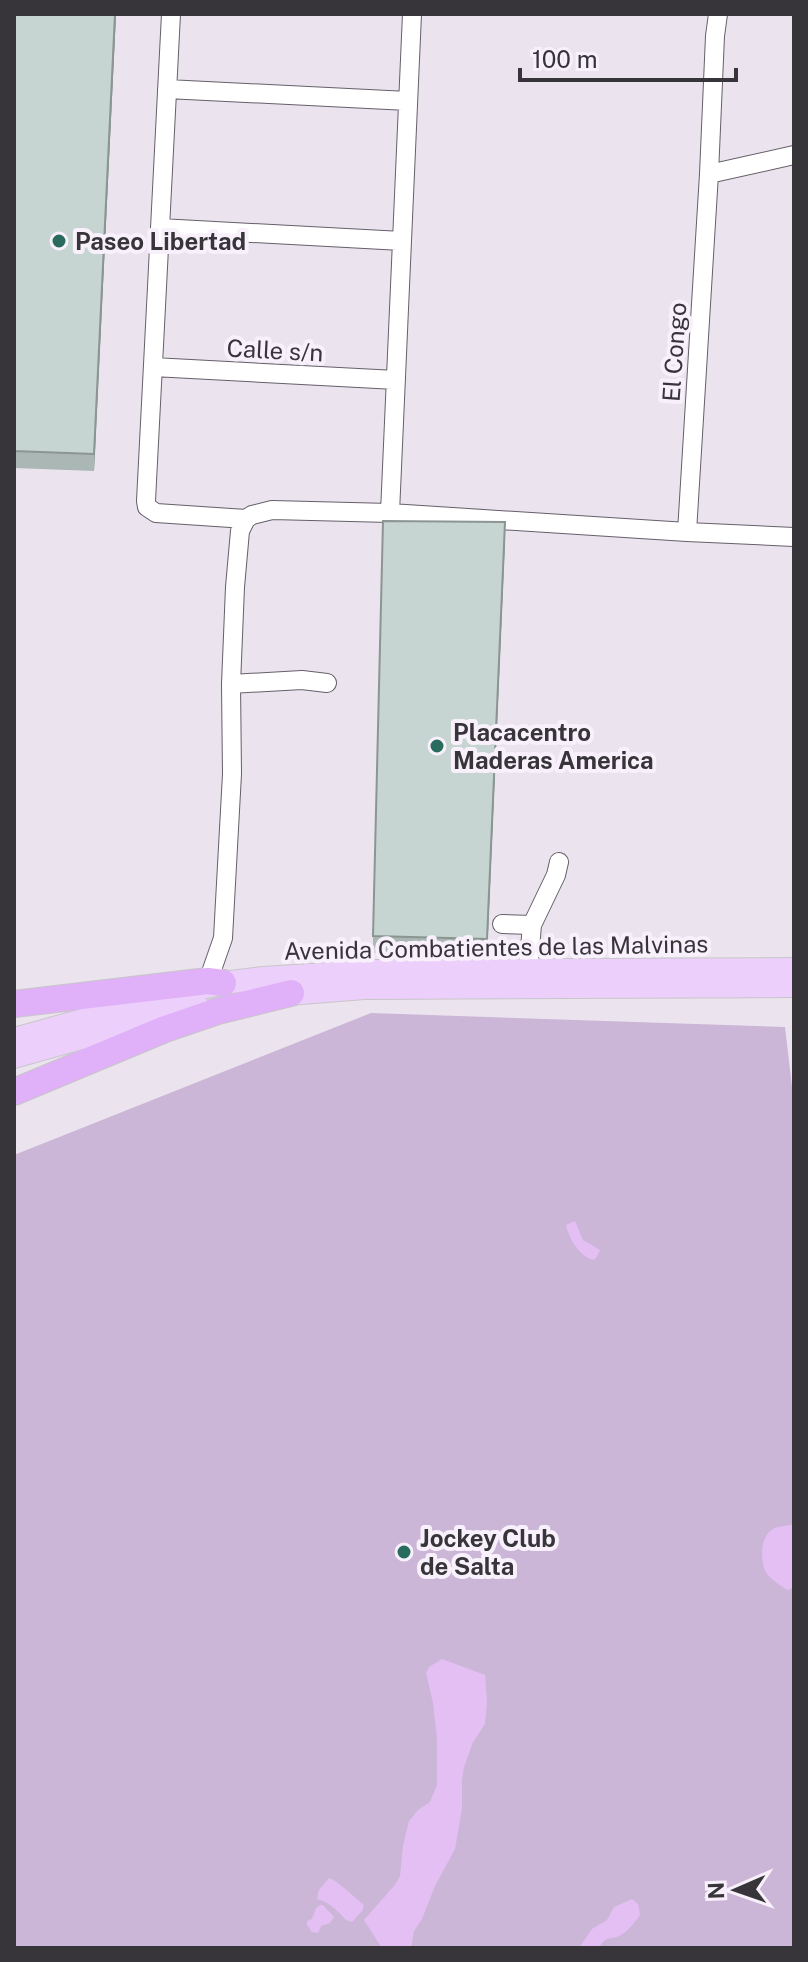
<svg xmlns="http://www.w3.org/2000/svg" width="808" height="1962" font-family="'Public Sans',sans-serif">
<rect width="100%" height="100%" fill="#ebe4ef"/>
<!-- green -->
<path fill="#ccb6d7" d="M 371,1013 L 785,1027 L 794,1104 L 794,1948 L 14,1948 L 14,1155 Z"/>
<!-- water -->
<path fill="#e3bff4" d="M 575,1221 L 583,1240 L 600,1250 L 596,1258 L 593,1260 C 579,1255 569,1239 566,1225 Z
M 794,1524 L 794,1588 L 787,1590 C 780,1585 772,1580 767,1574 C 759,1561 760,1534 775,1528 C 781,1526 788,1526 794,1524 Z
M 442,1659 L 485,1675 L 487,1702 L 485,1724 L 473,1742 L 464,1767 L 462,1780 L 462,1809 L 455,1849 L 435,1886 L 422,1919 L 414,1931 L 411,1948 L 382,1948 L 364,1920 L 395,1885 L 400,1876 L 403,1846 L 409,1821 L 418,1810 L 430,1802 L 437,1785 L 437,1738 L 433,1703 L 426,1673 L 429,1667 Z
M 329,1878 C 338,1881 355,1898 364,1905 L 362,1911 L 352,1922 L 346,1920 C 338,1911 329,1902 317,1899 L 319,1890 Z
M 632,1899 L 638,1904 L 640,1915 C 635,1922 628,1931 621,1935 C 610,1941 607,1934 599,1948 L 579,1948 L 592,1929 L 607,1920 L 614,1907 Z
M 320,1905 L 323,1905 L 334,1917 L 330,1923 L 321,1926 L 318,1933 L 312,1932 L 307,1925 L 307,1921 L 312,1919 L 316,1908 Z"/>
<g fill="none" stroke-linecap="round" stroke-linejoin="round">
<defs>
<path id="minor" d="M 171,14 L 146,501 L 147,507 L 156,513 L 246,519
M 167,89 L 408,101
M 709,174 L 794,155
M 160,228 L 402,241
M 153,367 L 396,380
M 390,513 L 412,14
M 687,532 L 709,174 L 715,36 L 718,14
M 231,684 L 302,680 L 327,683
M 502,924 L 532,925
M 528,971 L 532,925 L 556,875 L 559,862
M 208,981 L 223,938 L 232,774 L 231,684 L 235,587 L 240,531 L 246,519 L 252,515 L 272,510 L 390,513 L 687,532 L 794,537"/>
<path id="major" d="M 276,995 L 364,988 L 794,986
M 14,1039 L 177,994 L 223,983 L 263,978 L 375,971 L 794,969
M 14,1057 L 149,1019 L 198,1007"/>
<path id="highway" d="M 14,1004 L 208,981 L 223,983
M 14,1092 L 165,1029 L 218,1011 L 291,993"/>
</defs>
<!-- minor casing -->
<use href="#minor" stroke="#665f69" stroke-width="20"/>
<!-- major casing -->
<use href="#major" stroke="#c7c6c8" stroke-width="24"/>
<!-- highway casing -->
<use href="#highway" stroke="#c7c6c8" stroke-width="28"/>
<!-- minor -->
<use href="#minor" stroke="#fff" stroke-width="18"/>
<!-- major -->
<use href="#major" stroke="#ecd0fb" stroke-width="22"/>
<!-- highway -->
<use href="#highway" stroke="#e0b1f8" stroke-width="26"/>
</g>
<!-- wall -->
<path fill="#aab7b4" d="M 14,14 L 116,14 L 94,471 L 14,468 Z
M 505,539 L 487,956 L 373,953 L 373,936 Z"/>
<!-- shaded-wall -->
<path fill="#8b9592" d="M 115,14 L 116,14 L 94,471 L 94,454 Z
M 505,522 L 505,539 L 487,956 L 487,939 Z"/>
<!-- building -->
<path fill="#c6d5d1" stroke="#8b9592" stroke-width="2" d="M 14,14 L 115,14 L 94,454 L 14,451 Z
M 383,521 L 505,522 L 487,939 L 373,936 Z"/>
<!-- markers -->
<g fill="#296c5d" stroke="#f8f1fc" stroke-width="3">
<circle cx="59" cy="241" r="8"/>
<circle cx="437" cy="746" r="8"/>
<circle cx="404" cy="1552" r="8"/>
</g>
<g text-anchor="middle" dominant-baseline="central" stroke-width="8" stroke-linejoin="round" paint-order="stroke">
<!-- poi labels -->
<g font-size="24" font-weight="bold" fill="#373539" stroke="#f8f1fc" text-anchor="start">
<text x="75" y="241">Paseo Libertad</text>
<text x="453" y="732">Placacentro<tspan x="453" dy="28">Maderas America</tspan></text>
<text x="420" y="1538">Jockey Club<tspan x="420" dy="28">de Salta</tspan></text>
</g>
<!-- street labels -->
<g font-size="24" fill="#373539" stroke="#f8f1fc">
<text transform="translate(275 350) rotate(3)">Calle s/n</text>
<text transform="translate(674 352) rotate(-86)">El Congo</text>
<text transform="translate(496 947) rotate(-1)">Avenida Combatientes de las Malvinas</text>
</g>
</g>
<!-- border -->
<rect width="808" height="1962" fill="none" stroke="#373539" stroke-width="32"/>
<!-- north arrow -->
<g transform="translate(736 1890) rotate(268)" stroke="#f8f1fc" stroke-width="6" paint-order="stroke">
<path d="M0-6L14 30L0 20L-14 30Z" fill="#373539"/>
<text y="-12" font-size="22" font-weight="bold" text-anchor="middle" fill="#373539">N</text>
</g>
<!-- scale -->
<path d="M520 68v12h216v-12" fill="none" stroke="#373539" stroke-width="4"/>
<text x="532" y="68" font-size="24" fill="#373539" stroke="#f8f1fc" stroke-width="6" paint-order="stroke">100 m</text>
</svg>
